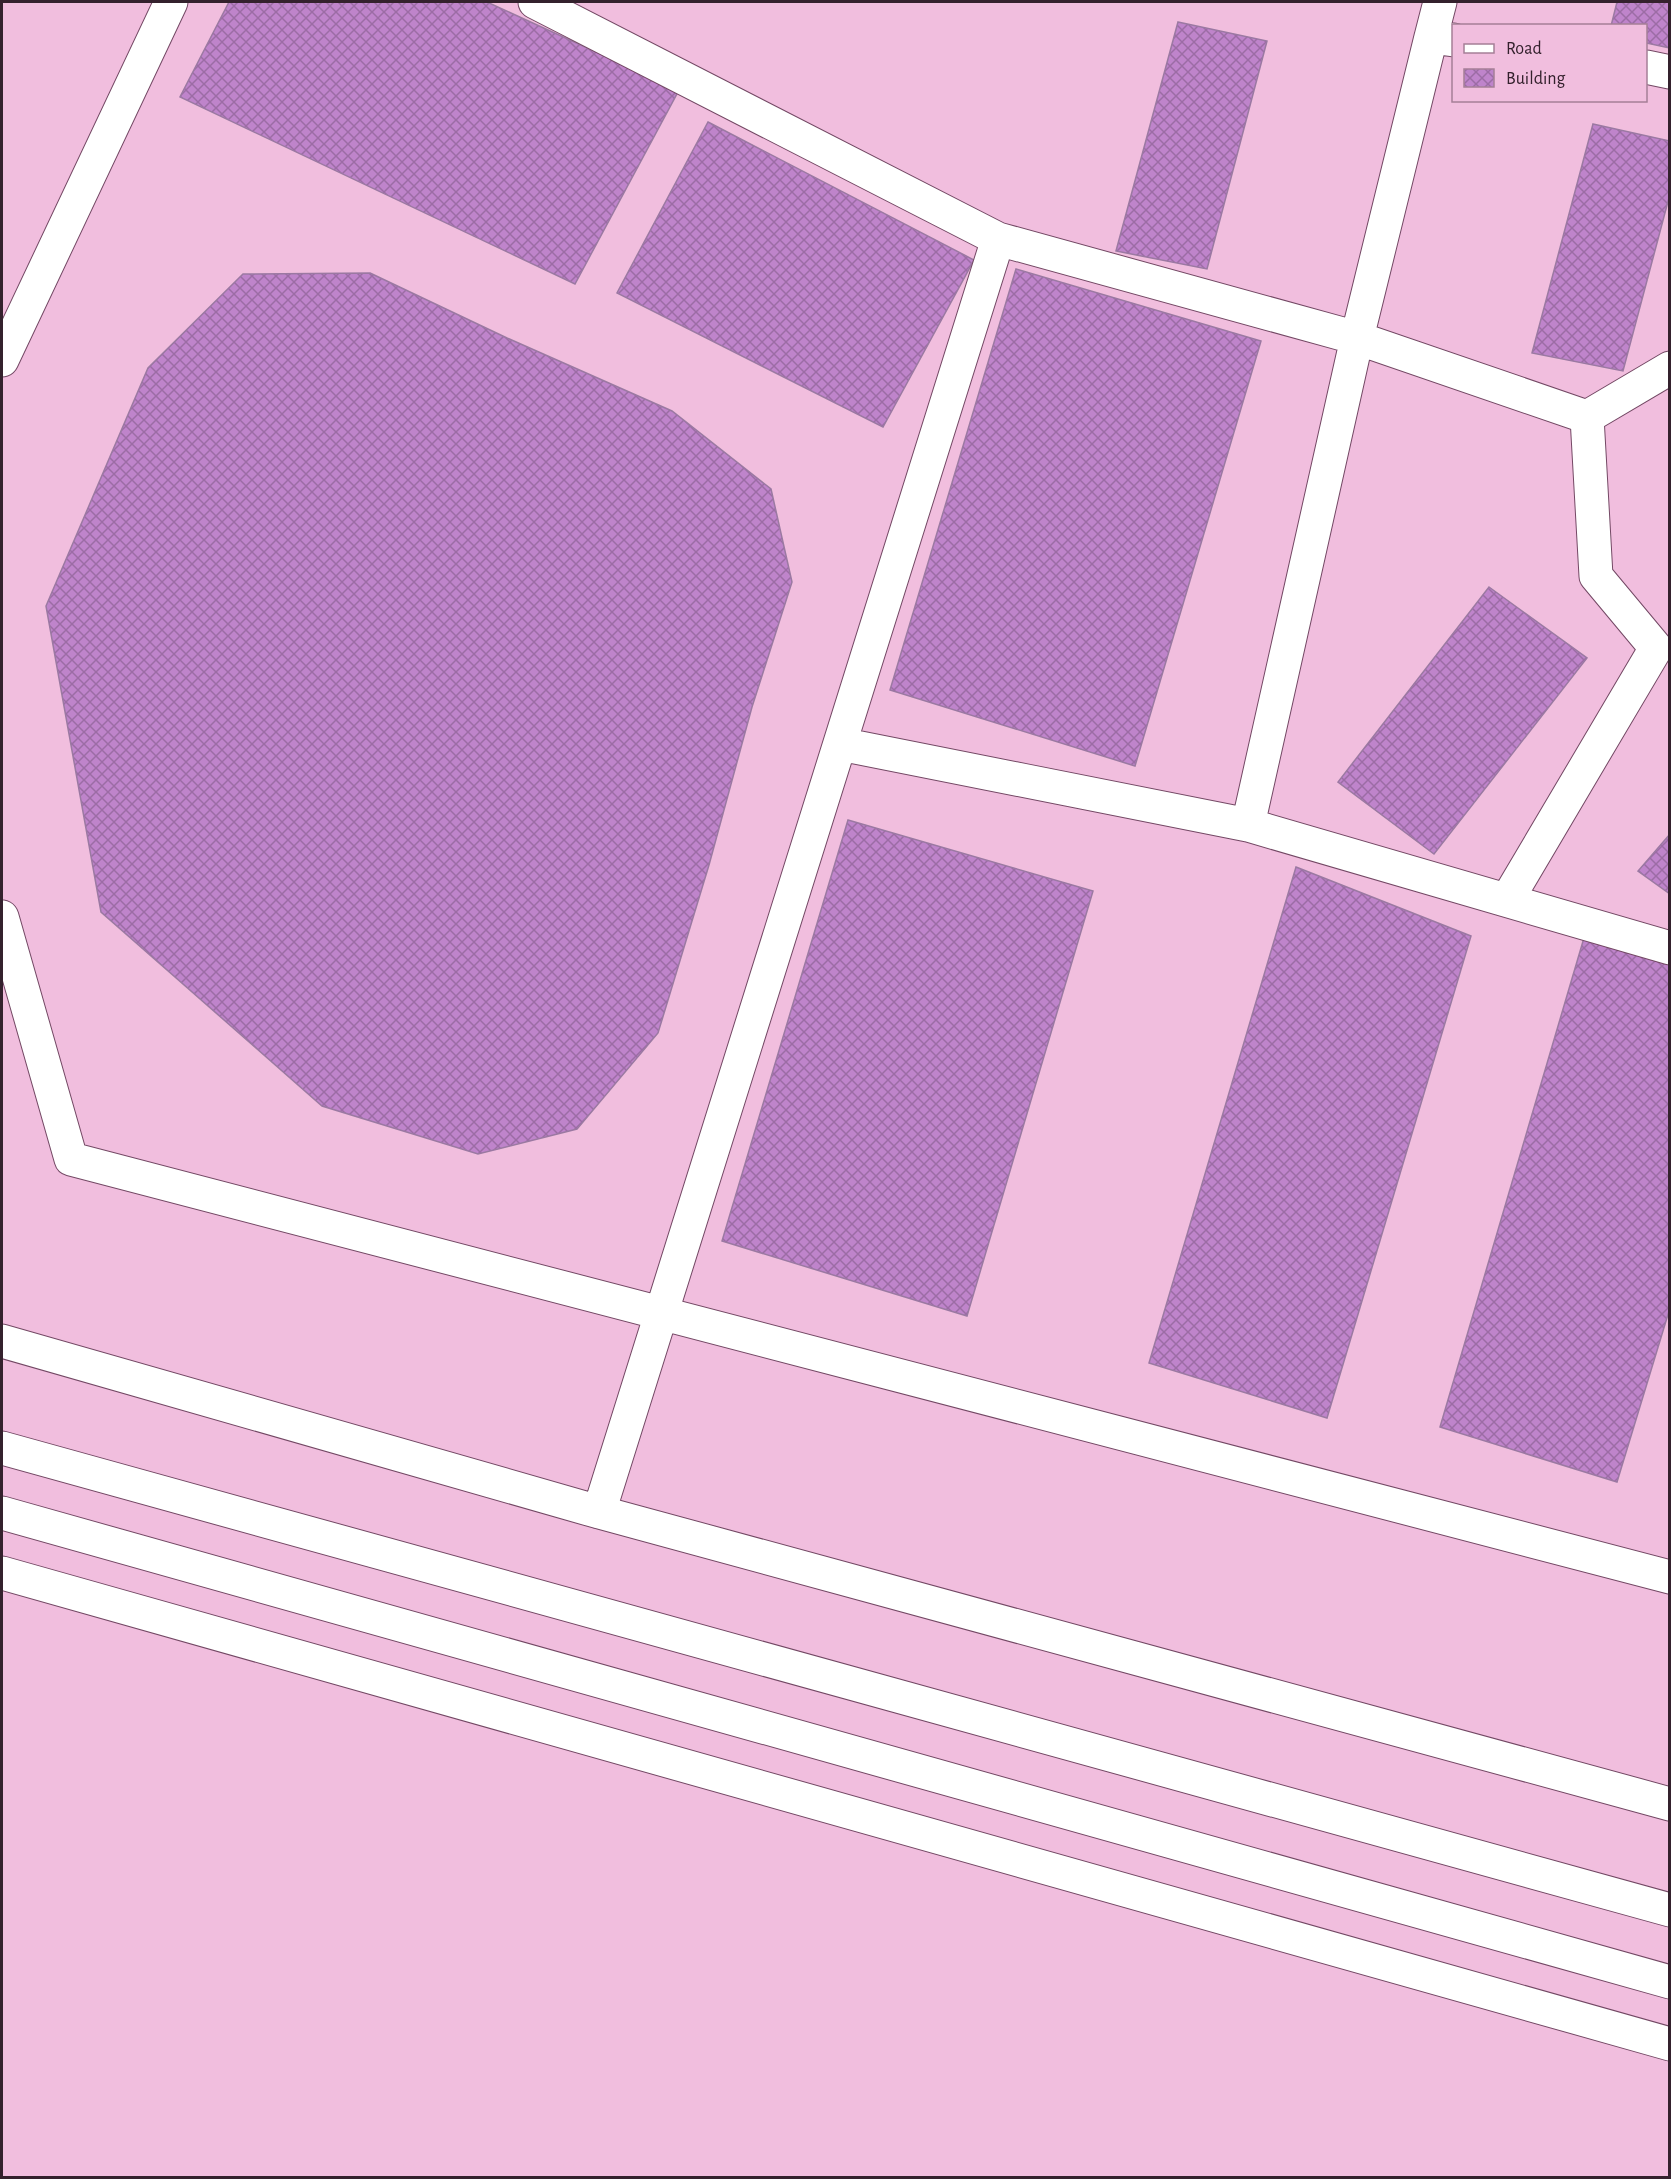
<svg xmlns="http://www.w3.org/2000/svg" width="1671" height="2179" font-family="'Alegreya Sans',sans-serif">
<defs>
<pattern id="building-cross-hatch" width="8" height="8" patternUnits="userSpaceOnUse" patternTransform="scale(1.5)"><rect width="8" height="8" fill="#bf84cb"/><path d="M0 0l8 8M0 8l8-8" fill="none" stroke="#9c6ca5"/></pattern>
</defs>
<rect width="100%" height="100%" fill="#f1bede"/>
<!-- building -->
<path fill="url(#building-cross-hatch)" stroke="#9b79a2" stroke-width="1.5" d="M 229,2 L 487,2 L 679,90 L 575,284 L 180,97 Z
M 1617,2 L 1670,2 L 1670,48 L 1646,43 L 1646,26 L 1611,26 Z
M 1178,22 L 1267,41 L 1207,269 L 1116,251 Z
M 708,122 L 974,260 L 883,427 L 617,293 Z
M 1593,124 L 1670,141 L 1670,194 L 1623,371 L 1532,353 Z
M 1016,269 L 1261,341 L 1135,766 L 890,690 Z
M 370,273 L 507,338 L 672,411 L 771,489 L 792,582 L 752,707 L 709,865 L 658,1033 L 577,1129 L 478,1154 L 322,1106 L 101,912 L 46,606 L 148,368 L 243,274 Z
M 1489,587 L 1587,658 L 1434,854 L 1338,782 Z
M 848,820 L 1093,891 L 967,1316 L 722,1241 Z
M 1670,834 L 1670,894 L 1638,871 Z
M 1296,867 L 1471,936 L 1327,1418 L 1149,1363 Z
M 1586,931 L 1670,964 L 1670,1308 L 1617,1482 L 1440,1427 Z"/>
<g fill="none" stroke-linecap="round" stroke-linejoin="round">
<defs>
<path id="minor" d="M 535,2 L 998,239 L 1357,338 L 1587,417 L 1596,576 L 1656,648 L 1507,900
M 1431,37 L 1440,2
M 1646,67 L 1670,72
M 2,360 L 171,2
M 1587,417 L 1670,368
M 840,744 L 1248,825 L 1670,948
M 1248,825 L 1357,338 L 1431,37 L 1454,40
M 2,917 L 71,1159 L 1670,1577
M 2,1341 L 599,1512 L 1670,1804
M 599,1512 L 998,239
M 2,1573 L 1670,2044"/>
<path id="major" d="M 2,1448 L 1670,1910
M 2,1513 L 1670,1982"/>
</defs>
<!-- minor casing -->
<use href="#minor" stroke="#734864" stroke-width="35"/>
<!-- major casing -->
<use href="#major" stroke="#734864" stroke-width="35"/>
<!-- minor -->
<use href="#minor" stroke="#fff" stroke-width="33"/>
<!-- major -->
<use href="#major" stroke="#fff" stroke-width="33"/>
</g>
<!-- border -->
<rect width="1671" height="2179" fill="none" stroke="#34212d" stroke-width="6"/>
<!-- legend -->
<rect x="1452" y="24" width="195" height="78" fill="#f1bede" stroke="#a57f97" stroke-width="1.5"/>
<rect x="1464" y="44" width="30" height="9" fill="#ffffff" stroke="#a57f97" stroke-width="1.5"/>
<text x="1506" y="54" font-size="18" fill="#34212d">Road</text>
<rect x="1464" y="69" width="30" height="18" fill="url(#building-cross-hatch)" stroke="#a57f97" stroke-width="1.5"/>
<text x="1506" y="84" font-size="18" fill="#34212d">Building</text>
</svg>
